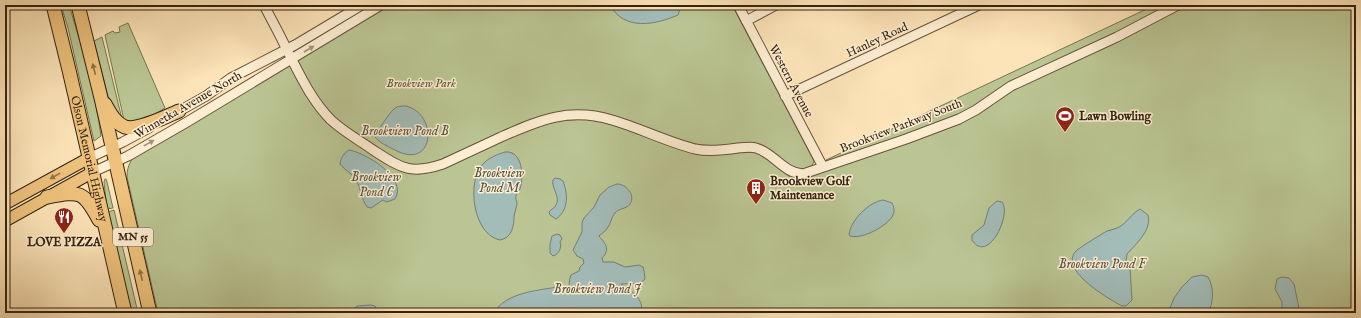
<svg xmlns="http://www.w3.org/2000/svg" width="1361" height="318" font-family="'IM FELL English',serif">
<rect width="100%" height="100%" fill="#fce4b8"/>
<filter id="stains"><feTurbulence type="fractalNoise" baseFrequency=".005" numOctaves="4"/><feColorMatrix values="0 0 0 0 .2 0 0 0 0 .09 0 0 0 0 .02 0 0 0 .5 -.17"/></filter>
<radialGradient id="worn" r=".72"><stop offset=".6" stop-color="#630" stop-opacity="0"/><stop offset="1" stop-color="#630" stop-opacity=".3"/></radialGradient>
<!-- green -->
<path fill="#bac593" stroke="#777452" d="M 61,5 L 69,5 C 82,48 95,91 101,136 L 94,141 L 68,28 Z
M 386,5 L 732,5 L 814,161 C 811,170 805,169 796,170 L 766,148 L 699,145 L 567,111 L 541,116 L 524,122 L 411,173 L 419,174 L 435,171 L 528,129 L 553,121 L 585,119 L 607,123 L 722,154 L 747,152 L 756,152 L 767,159 L 787,175 L 793,178 L 804,178 L 830,169 L 826,160 L 1155,5 L 1356,5 L 1356,313 L 158,313 L 127,177 C 127,169 129,162 135,156 L 316,49 Z
M 128,23 L 165,108 L 148,118 L 134,124 L 124,120 L 105,35 L 113,31 L 115,33 L 120,32 L 119,27 Z
M 102,37 L 122,119 L 111,108 L 94,41 Z
M 105,179 L 106,179 L 107,182 L 113,208 L 107,209 L 104,182 Z
M 114,210 L 138,313 L 131,313 L 108,212 Z"/>
<!-- water -->
<path fill="#a2bcb8" stroke="#767f75" d="M 610,5 L 685,5 L 680,9 L 678,15 C 655,25 624,31 610,5 Z
M 406,106 C 439,114 435,173 393,149 C 387,146 380,143 375,137 C 376,133 390,112 394,109 C 397,106 402,106 406,106 Z
M 349,150 C 367,153 408,179 395,199 L 387,202 L 383,200 L 371,208 L 367,207 C 361,199 361,188 356,180 C 352,173 344,170 340,164 C 341,157 344,153 349,150 Z
M 505,152 C 523,150 524,178 520,189 C 519,191 517,193 516,195 C 515,198 517,201 517,204 C 516,208 515,212 514,216 C 514,226 512,238 500,240 C 473,235 466,181 483,164 C 488,158 498,154 505,152 Z
M 555,178 L 560,179 L 563,181 C 568,194 569,210 556,219 L 550,215 L 549,212 C 551,209 555,208 556,205 C 561,197 551,188 553,180 Z
M 617,184 C 626,184 636,195 630,204 C 627,209 619,208 615,213 C 611,218 611,223 608,227 C 606,231 602,233 599,236 C 605,243 611,249 602,258 L 603,262 L 614,262 L 625,267 L 639,265 L 643,267 L 644,271 L 645,279 C 639,286 630,283 621,284 C 631,291 645,299 641,313 L 493,313 C 508,292 535,291 557,287 L 562,293 L 565,293 C 571,288 568,281 571,275 L 579,271 L 580,267 L 584,263 L 583,259 L 577,256 L 573,250 L 582,232 L 582,223 L 584,218 L 594,207 L 600,195 L 609,187 Z
M 883,200 L 892,203 C 894,207 895,211 893,215 C 889,225 862,240 850,236 L 849,234 C 851,220 869,202 883,200 Z
M 997,201 L 1002,202 C 1012,214 988,265 972,240 L 972,235 L 984,225 L 989,208 Z
M 1140,209 L 1148,215 C 1152,230 1136,244 1127,254 L 1126,262 L 1130,268 L 1132,300 L 1126,306 L 1122,306 C 1109,299 1058,270 1076,251 C 1079,248 1103,233 1107,231 C 1111,230 1115,229 1119,227 C 1127,223 1131,214 1140,209 Z
M 557,234 L 560,235 L 562,239 L 560,242 C 562,248 559,254 553,256 L 550,253 L 550,244 L 552,236 Z
M 1202,275 L 1208,277 C 1214,287 1214,302 1208,313 L 1168,313 L 1174,298 L 1182,287 L 1192,277 Z
M 1282,277 L 1289,278 L 1294,284 L 1300,313 L 1282,313 L 1282,302 L 1275,289 L 1277,279 Z
M 371,305 L 375,306 L 379,313 L 355,313 L 354,309 L 357,306 Z"/>
<g fill="none" stroke-linecap="round" stroke-linejoin="round">
<defs>
<path id="minor" d="M 264,5 C 271,19 279,33 286,48 C 299,73 311,100 331,120 C 344,132 359,140 373,150 C 401,168 410,175 443,164 C 462,155 482,146 501,137 C 540,120 569,107 612,120 C 640,128 667,142 695,149 C 709,152 724,150 738,148 C 744,148 750,146 756,148 C 774,153 783,173 803,174 L 906,139 L 959,119 L 976,110 L 1011,86 L 1117,37 L 1178,5
M 738,5 L 823,167
M 746,21 L 776,5
M 785,96 L 979,5
M 174,114 L 206,96 L 231,78 L 295,45 L 362,5
M 89,158 L 123,142 L 149,128
M 93,172 L 128,156 L 187,122 L 381,5"/>
<path id="major" d="M 5,204 L 89,158
M 5,221 L 93,172"/>
<g id="highway">
<path id="s1" d="M 53,5 L 69,70 L 125,313"/>
<path d="M 78,5 L 101,98 L 150,313"/>
<path d="M 105,104 C 110,113 115,123 125,127 C 138,131 167,116 179,111"/>
<path d="M 47,197 C 80,191 83,190 99,220"/>
</g>
</defs>
<!-- minor casing -->
<use href="#minor" stroke="#66533b" stroke-width="11"/>
<!-- major casing -->
<use href="#major" stroke="#342311" stroke-width="13"/>
<!-- highway casing -->
<use href="#highway" stroke="#342311" stroke-width="15"/>
<!-- minor -->
<use href="#minor" stroke="#fdedd1" stroke-width="9"/>
<!-- major -->
<use href="#major" stroke="#eec27c" stroke-width="11"/>
<!-- highway -->
<use href="#highway" stroke="#eec27c" stroke-width="13"/>
</g>
<!-- one-way arrows -->
<defs><path id="oneway-solid" d="M-6-.8H1V-3.2L6.5 0L1 3.2V.8H-6Z"/></defs>
<g fill="#a3927b">
<use href="#oneway-solid" transform="translate(309 49) rotate(-30)"/>
<use href="#oneway-solid" transform="translate(149 143) rotate(-29)"/>
</g>
<g fill="#917246">
<use href="#oneway-solid" transform="translate(94 69) rotate(-104)"/>
<use href="#oneway-solid" transform="translate(55 176) rotate(151)"/>
<use href="#oneway-solid" transform="translate(141 275) rotate(-103)"/>
</g>
<!-- icons -->
<defs>
<symbol id="stadium-pin" viewBox="-11 -11 22 30"><path d="M0 17L-7.5 6A9.5 9.5 0 1 1 7.5 6Z" fill="#8f2418" stroke="#fdedd1"/><path d="M0-5a6.5 5 0 1 0 0 10a6.5 5 0 1 0 0-10ZM-3.5-1.8h7v3.6h-7Z" fill="#fff"/></symbol>
<symbol id="building-pin" viewBox="-11 -11 22 30"><path d="M0 17L-7.5 6A9.5 9.5 0 1 1 7.5 6Z" fill="#8f2418" stroke="#fdedd1"/><path d="M-4-6H4V6H1V3H-1V6H-4ZM-2.5-4.3h1.7v1.8h-1.7ZM.8-4.3h1.7v1.8H.8ZM-2.5-1h1.7V.8h-1.7ZM.8-1h1.7V.8H.8Z" fill="#fff"/></symbol>
<symbol id="restaurant-pin" viewBox="-11 -11 22 30"><path d="M0 17L-7.5 6A9.5 9.5 0 1 1 7.5 6Z" fill="#8f2418" stroke="#fdedd1"/><path d="M-5-6h1v4h1v-4h1v4h1v-4h1v5L-1.5 .5V6h-2V.5L-5-1ZM5-6V6H3V1.5H1.5Q1.5-4 5-6Z" fill="#fff"/></symbol>
</defs>
<g fill-rule="evenodd">
<use href="#stadium-pin" x="1054" y="105" width="22" height="30"/>
<use href="#building-pin" x="745" y="177" width="22" height="30"/>
<use href="#restaurant-pin" x="53" y="206" width="22" height="30"/>
</g>
<g text-anchor="middle" dominant-baseline="central" stroke-width="3" stroke-linejoin="round" paint-order="stroke">
<!-- shield labels -->
<rect fill="#fdedd1" stroke="#70604b" stroke-width="1" x="113" y="228" width="40" height="18" rx="3"/>
<g font-size="11" font-weight="bold" fill="#342311">
<text x="133" y="237">MN 55</text>
</g>
<!-- street labels -->
<g font-size="12" fill="#342311" stroke="#fdedd1">
<text transform="translate(877 40) rotate(-25)">Hanley Road</text>
<text transform="translate(791 81) rotate(62)">Western Avenue</text>
<text transform="translate(188 105) rotate(-30)">Winnetka Avenue North</text>
<text transform="translate(901 126) rotate(-21)">Brookview Parkway South</text>
<text stroke="none"><textPath href="#s1" startOffset="158">Olson Memorial Highway</textPath></text>
</g>
<!-- park labels -->
<g font-size="12" font-style="italic" fill="#5c5438" stroke="#fdedd1">
<text x="421" y="83">Brookview Park</text>
</g>
<!-- poi labels -->
<g font-size="12" font-weight="bold" fill="#342311" stroke="#fdedd1" text-anchor="start">
<text x="1079" y="116">Lawn Bowling</text>
<text x="770" y="181">Brookview Golf<tspan x="770" dy="14">Maintenance</tspan></text>
<text x="64" y="242" text-anchor="middle">LOVE PIZZA</text>
</g>
<!-- water labels -->
<g font-size="13" font-style="italic" fill="#555143" stroke="#fdedd1">
<text x="405" y="131">Brookview Pond B</text>
<text x="499" y="173">Brookview<tspan x="499" dy="15">Pond M</tspan></text>
<text x="376" y="177">Brookview<tspan x="376" dy="15">Pond C</tspan></text>
<text x="1102" y="264">Brookview Pond F</text>
<text x="597" y="289">Brookview Pond J</text>
</g>
</g>
<!-- margin -->
<rect width="1361" height="318" fill="none" stroke="#fce4b8" stroke-width="20"/>
<rect x="6" y="6" width="1349" height="306" fill="none" stroke="#342311" stroke-width="2"/>
<rect x="10" y="10" width="1341" height="298" fill="none" stroke="#342311"/>
<rect width="100%" height="100%" filter="url(#stains)"/>
<rect width="100%" height="100%" fill="url(#worn)"/>
</svg>
